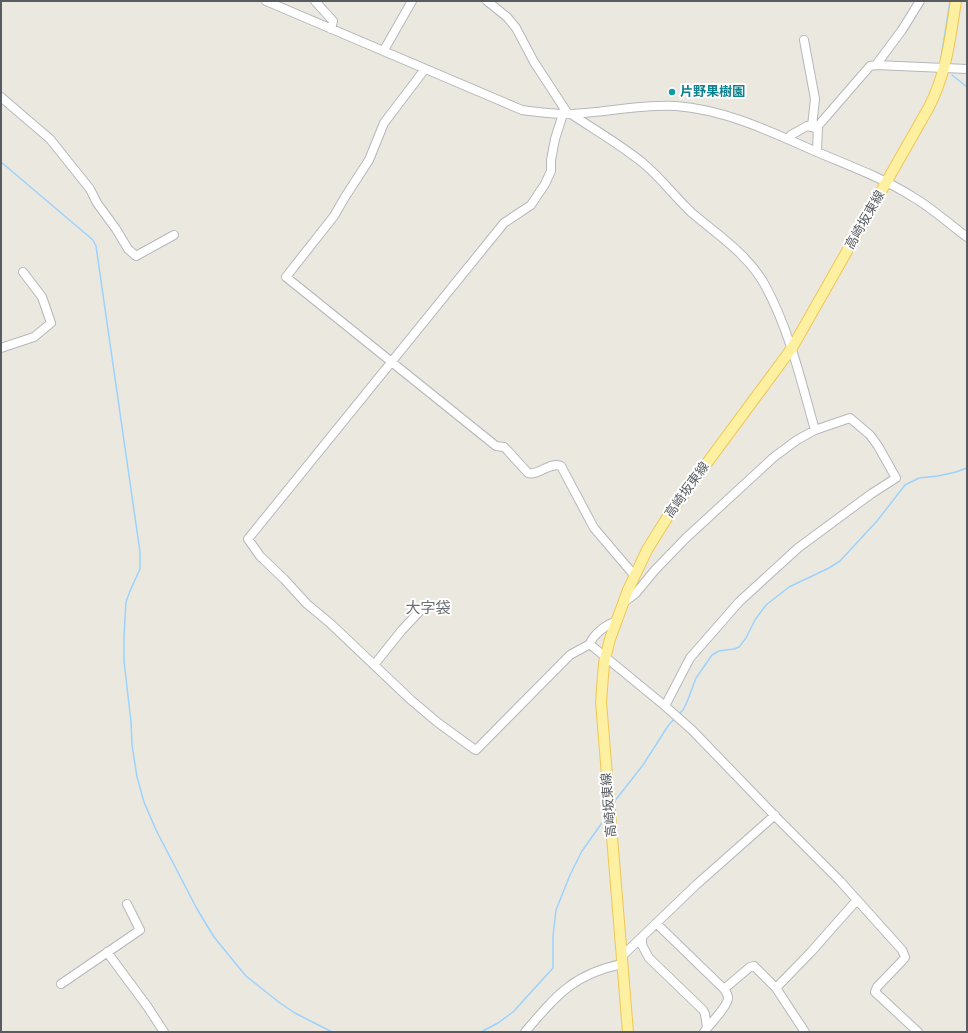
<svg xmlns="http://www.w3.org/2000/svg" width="968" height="1033" font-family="'Source Sans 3','Noto Sans JP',sans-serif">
<rect width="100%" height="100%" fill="#ebe9df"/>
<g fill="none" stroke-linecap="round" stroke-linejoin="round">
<!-- stream -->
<path stroke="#9cd2fe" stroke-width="1.5" d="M 941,58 L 950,1
M 952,75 L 967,87
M 1,162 L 93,240 L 96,246 L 140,552 L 140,569 L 130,591 L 126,602 L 124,636 L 124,661 L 131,722 L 132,745 L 137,777 L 144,802 L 156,830 L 197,909 L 214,937 L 236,964 L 246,976 L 280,1003 L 295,1013 L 332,1032
M 679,714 L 683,710 L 687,702 L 696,678 L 712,655 L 719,651 L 734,649 L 739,647 L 746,638 L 755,620 L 766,605 L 789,587 L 829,568 L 840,561 L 877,521 L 905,485 L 919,478 L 938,476 L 956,472 L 967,468
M 614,802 L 643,765 L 668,726 L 675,718
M 481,1032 L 498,1023 L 513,1012 L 553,968 L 553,936 L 556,910 L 570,875 L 582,851 L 604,820"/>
<defs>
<path id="minor" d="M 266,1 L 522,110 C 537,112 552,114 567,114 C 604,113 640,104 676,106 C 727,110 771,132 817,152 C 850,166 883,178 913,197 C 932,208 949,224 967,237
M 315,1 L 333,21 L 331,29
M 487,1 L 507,17 L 516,28 L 534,62 L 568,114
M 804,40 L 815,99 L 812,126
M 384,50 L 412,1
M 876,65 L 902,30 L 920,1
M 425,69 L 384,123 L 369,160 L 345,197 L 334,216 L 286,277 L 496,446 L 504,447 L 508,451 L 528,473 C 539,476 550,461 561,466 L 594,528 L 634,575
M 1,97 L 50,139 L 90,189 L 97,203 L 116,229 L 128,249 L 136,256 L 174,235
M 563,114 L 555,139 L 551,160 L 551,171 L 545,184 L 531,205 L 504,223 L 248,539 L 260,556 L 284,579 L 307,604 L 331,624 L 411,700 L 437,722 L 474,749 L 476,750 L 570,655 L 590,644 L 592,646 L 665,706 L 692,730 L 780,821 L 840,881 L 902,950 L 905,957 L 903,960 L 877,987 L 875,992 L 918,1032
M 571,114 C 595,130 621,145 643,163 C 661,178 675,197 692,213 C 719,236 749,255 766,287 C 790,332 801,381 815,430
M 787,139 L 791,135 L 807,126 L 816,128
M 817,152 L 818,126 L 870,66 L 876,65 L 967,69
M 1,348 L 34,337 L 51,323 L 42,297 L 23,272
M 623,603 L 636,593 L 655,570 L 686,538 L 774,457 L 797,440 L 815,430 L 850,418 L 870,435 L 878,446 L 896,478 L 871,494 L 798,548 L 739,602 L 690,658 L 665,706
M 590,644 C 592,636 607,623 616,622
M 374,665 L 402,630 L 419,612
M 656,923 L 724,989 C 726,992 728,994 728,998 C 728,1006 709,1025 704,1032
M 642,937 L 642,945 L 649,958 L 703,1010 L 705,1014 L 707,1028
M 107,952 L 147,1006 L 164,1032
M 621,957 L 696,885 L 775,815
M 61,984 L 140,930 L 127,904
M 776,988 L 811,952 L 857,900
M 724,989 L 750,967 L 754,966 L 776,988 L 805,1032
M 525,1032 C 556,996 573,974 622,964"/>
<path id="major" d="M 628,1032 L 601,702 L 604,663 L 610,639 L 628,590 L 647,550 L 670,513 L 792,348 L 929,107 C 947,72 950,38 956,1"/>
</defs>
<!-- minor casing -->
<use href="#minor" stroke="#b5b7bc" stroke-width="10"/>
<!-- major casing -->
<use href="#major" stroke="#efc654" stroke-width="12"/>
<!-- minor -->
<use href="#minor" stroke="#fff" stroke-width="8"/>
<!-- major -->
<use href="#major" stroke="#fef0a1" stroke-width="10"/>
</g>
<!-- markers -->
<circle fill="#0f9aa8" stroke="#fff" stroke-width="1.5" cx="672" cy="92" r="4"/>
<g text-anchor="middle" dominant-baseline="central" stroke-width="4" stroke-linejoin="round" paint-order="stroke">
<!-- culture labels -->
<g font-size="13" font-weight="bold" fill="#0d838f" stroke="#fff" text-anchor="start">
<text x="680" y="92">片野果樹園</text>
</g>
<!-- street labels -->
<g font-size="13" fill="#585c60" stroke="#fff">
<text transform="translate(865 220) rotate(-60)">高崎坂東線</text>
<text transform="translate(687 490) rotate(-54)">高崎坂東線</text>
<text transform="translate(609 805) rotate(-95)">高崎坂東線</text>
</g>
<!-- quarter labels -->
<g font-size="15" fill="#696e72" stroke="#fff">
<text x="428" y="608">大字袋</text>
</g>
</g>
<!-- border -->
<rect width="968" height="1033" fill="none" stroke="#585c60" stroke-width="4"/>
</svg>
